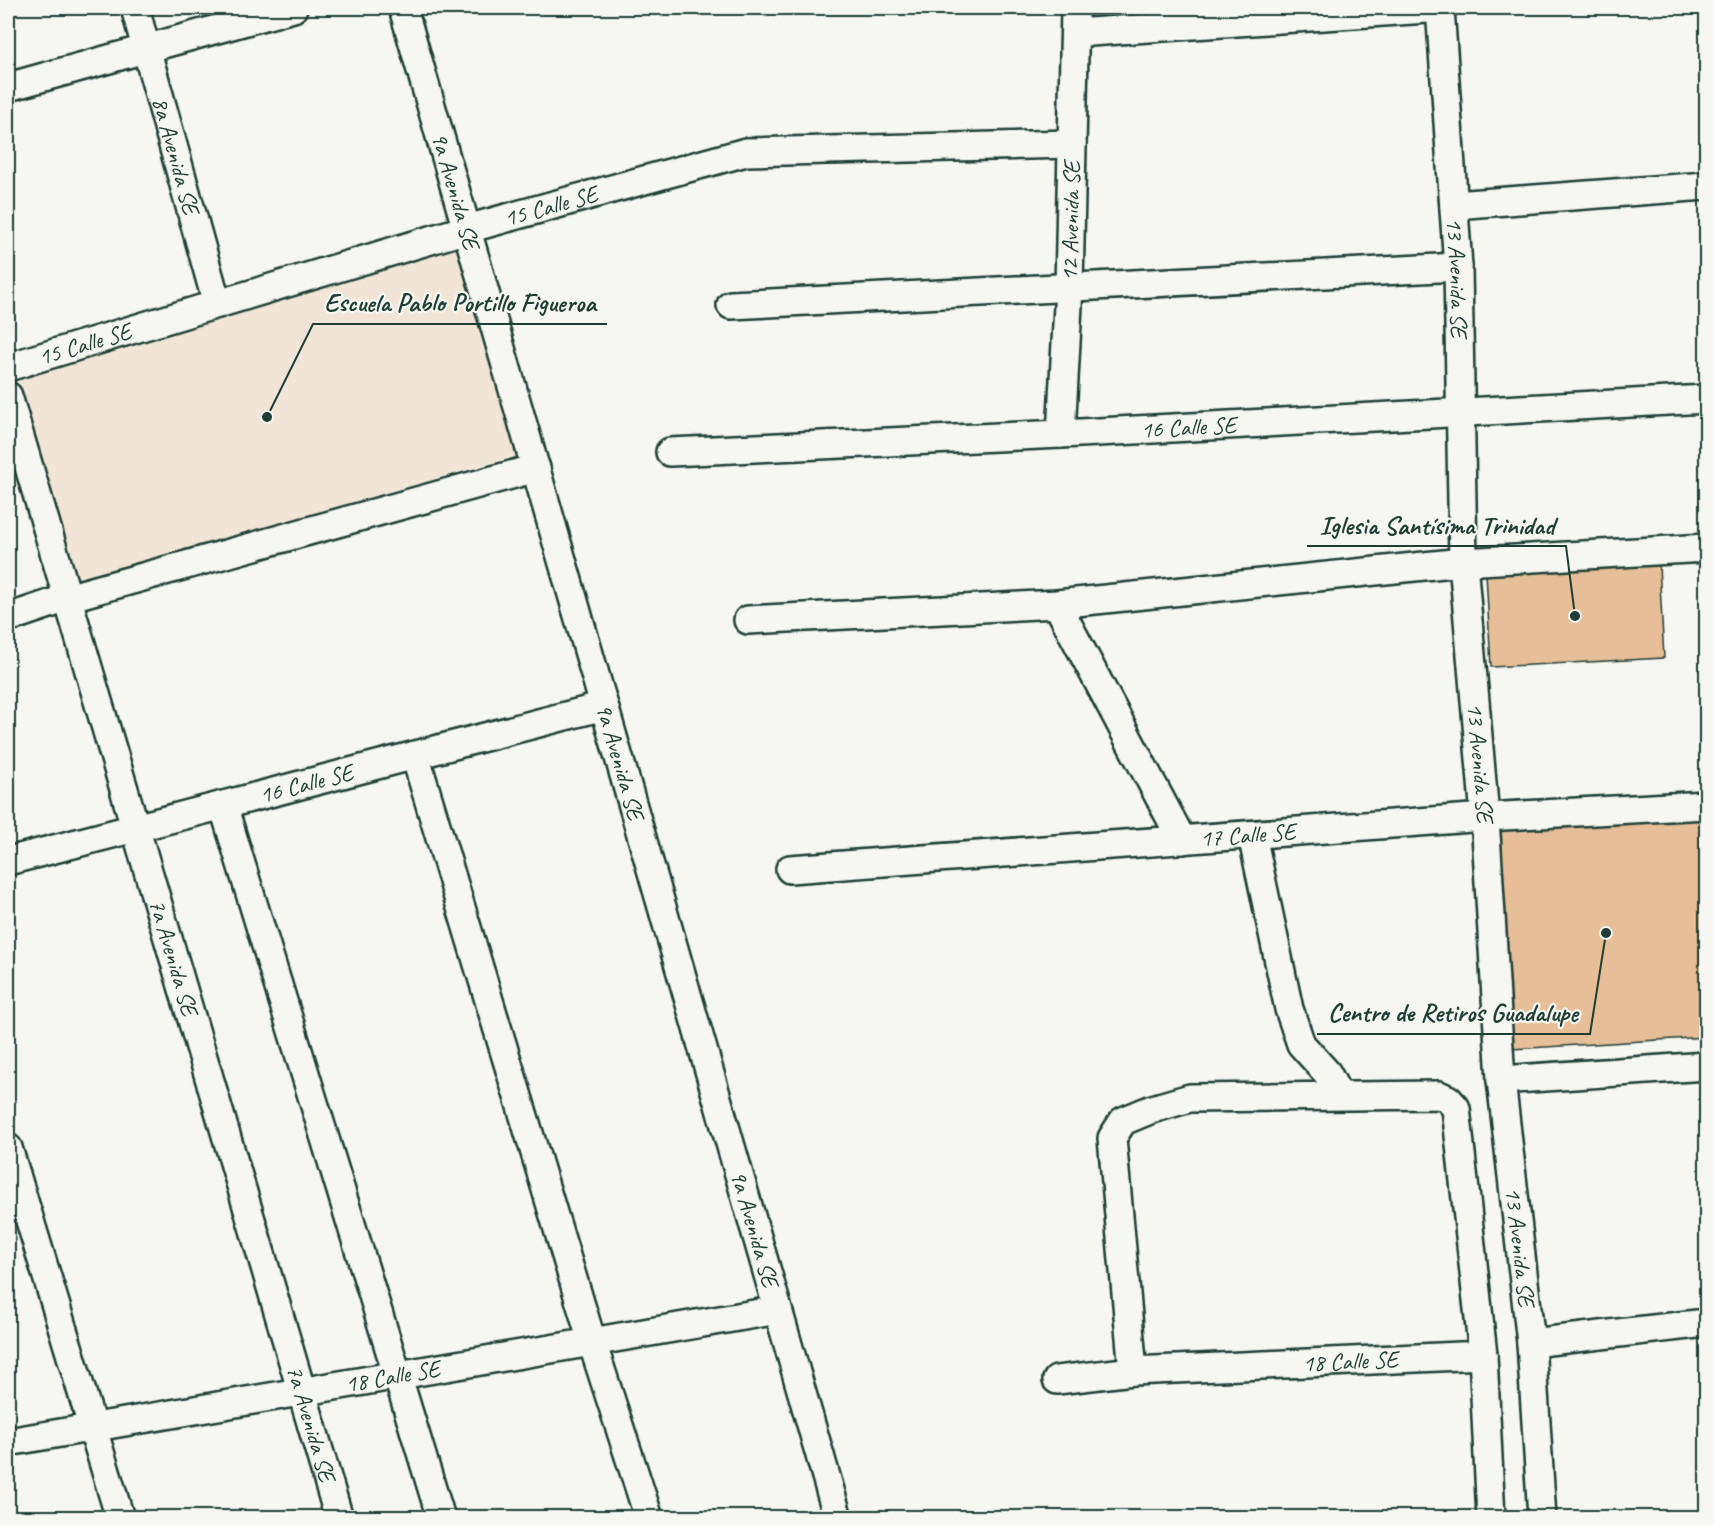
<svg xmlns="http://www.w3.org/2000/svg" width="1714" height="1525" font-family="Caveat,sans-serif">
<rect width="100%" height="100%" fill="#f6f6f2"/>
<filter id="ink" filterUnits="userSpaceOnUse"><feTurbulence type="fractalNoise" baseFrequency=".0167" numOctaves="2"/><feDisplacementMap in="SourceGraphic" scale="12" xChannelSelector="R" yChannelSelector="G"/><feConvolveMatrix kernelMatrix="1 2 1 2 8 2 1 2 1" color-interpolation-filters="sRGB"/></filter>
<g filter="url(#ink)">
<!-- built -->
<path fill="#f1e5d7" d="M 459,245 L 516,456 L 75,580 L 18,377 Z"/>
<!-- building -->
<path fill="#e6be97" stroke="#1f3d34" stroke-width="1.5" d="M 1659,565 L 1664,658 L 1491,667 L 1486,573 Z
M 1706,817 L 1706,1037 L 1512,1049 L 1499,830 Z"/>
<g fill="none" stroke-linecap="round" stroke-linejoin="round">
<defs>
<g id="street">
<path id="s1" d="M 135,8 L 217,304"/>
<path id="s2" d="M 403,8 L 838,1518"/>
<path id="s3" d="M 1440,8 L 1458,267 L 1463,562 L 1485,817 L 1501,1080 L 1531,1343 L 1542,1518"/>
<path d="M 1075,33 L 1442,8"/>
<path d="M 8,87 L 293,8"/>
<path d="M 1454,205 L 1706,186"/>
<path d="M 731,305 L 1458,267"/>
<path id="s4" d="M 8,367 L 467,229 L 746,152 L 1072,144"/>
<path id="s5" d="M 8,396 L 339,1518"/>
<path id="s6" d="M 1061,434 L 1069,287 L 1075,8"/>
<path id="s7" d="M 670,452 L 1061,434 L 1706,399"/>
<path d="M 1057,604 L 1182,840"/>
<path d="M 8,618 L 67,598 L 536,468"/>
<path d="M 748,620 L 1057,604 L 1463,562 L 1706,548"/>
<path d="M 415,755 L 592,1342 L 649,1518"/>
<path d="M 223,805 L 441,1518"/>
<path d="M 1252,835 L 1289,1009 L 1301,1044 L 1327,1073 L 1338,1094"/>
<path id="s8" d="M 8,861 L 604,706"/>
<path id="s9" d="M 790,869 L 1485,817 L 1706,805"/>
<path d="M 1501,1080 L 1706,1066"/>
<path d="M 8,1148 L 120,1518"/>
<path d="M 1531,1343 L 1706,1323"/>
<path d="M 1133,1371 L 1112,1138 L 1123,1121 L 1152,1109 L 1190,1098 L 1439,1095 L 1448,1099 L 1456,1108 L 1483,1355"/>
<path id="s10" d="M 1057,1380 L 1133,1371 L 1483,1355 L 1491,1518"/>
<path id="s11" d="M 8,1442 L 778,1310"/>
</g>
</defs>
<!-- street casing -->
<use href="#street" stroke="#1f3d34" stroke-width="32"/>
<!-- street -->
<use href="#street" stroke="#f6f6f2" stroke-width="27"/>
</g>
</g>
<g text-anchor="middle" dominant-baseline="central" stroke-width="4.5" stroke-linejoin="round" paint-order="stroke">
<!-- street labels -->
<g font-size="24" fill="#1f3d34" stroke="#f6f6f2">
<text stroke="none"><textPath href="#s1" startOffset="153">8a Avenida SE</textPath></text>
<text stroke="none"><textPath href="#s2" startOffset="190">9a Avenida SE</textPath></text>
<text stroke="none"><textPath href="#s4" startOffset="566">15 Calle SE</textPath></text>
<text stroke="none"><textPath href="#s6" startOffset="213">12 Avenida SE</textPath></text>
<text stroke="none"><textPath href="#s3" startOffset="270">13 Avenida SE</textPath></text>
<text stroke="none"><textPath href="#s4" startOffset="80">15 Calle SE</textPath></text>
<text stroke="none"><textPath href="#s7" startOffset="519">16 Calle SE</textPath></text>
<text stroke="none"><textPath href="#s2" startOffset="784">9a Avenida SE</textPath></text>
<text stroke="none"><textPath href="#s3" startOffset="756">13 Avenida SE</textPath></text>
<text stroke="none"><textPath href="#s8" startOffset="308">16 Calle SE</textPath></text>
<text stroke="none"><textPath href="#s9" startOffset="459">17 Calle SE</textPath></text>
<text stroke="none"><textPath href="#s5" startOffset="585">7a Avenida SE</textPath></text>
<text stroke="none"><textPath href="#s2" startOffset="1270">9a Avenida SE</textPath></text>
<text stroke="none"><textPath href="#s3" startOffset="1242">13 Avenida SE</textPath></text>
<text stroke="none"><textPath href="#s10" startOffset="294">18 Calle SE</textPath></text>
<text stroke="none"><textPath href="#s11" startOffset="390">18 Calle SE</textPath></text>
<text stroke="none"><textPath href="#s5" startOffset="1071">7a Avenida SE</textPath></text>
</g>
</g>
<!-- callouts -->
<path fill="none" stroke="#1f3d34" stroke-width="2" d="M267 417L313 324H607M1575 616L1566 546H1307M1606 933L1590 1034H1317"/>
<g fill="#1f3d34" stroke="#f6f6f2" stroke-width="2">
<circle cx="267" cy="417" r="6"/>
<circle cx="1575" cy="616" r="6"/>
<circle cx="1606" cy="933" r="6"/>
</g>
<g font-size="26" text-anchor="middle" font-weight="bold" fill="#1f3d34" stroke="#f6f6f2" stroke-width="4.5" stroke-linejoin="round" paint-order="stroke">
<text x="460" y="311">Escuela Pablo Portillo Figueroa</text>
<text x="1437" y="534">Iglesia Santísima Trinidad</text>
<text x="1453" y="1021">Centro de Retiros Guadalupe</text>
</g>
<!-- margin -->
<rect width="1714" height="1525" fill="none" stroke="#f6f6f2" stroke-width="30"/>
<rect x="15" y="15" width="1684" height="1495" fill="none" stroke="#1f3d34" stroke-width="2" filter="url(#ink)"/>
</svg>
